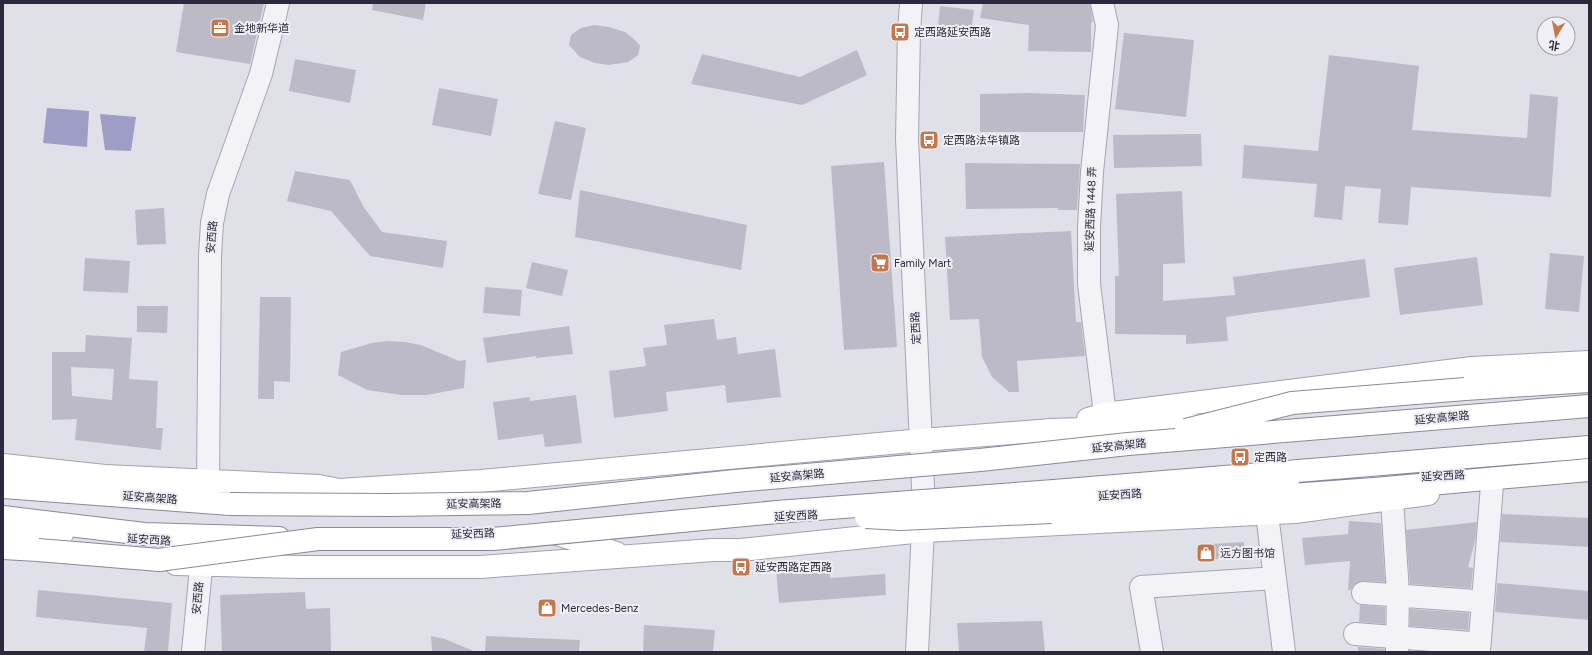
<svg xmlns="http://www.w3.org/2000/svg" width="1592" height="655" font-family="Figtree,'Noto Sans SC',sans-serif">
<rect width="100%" height="100%" fill="#e0e0e8"/>
<!-- water -->
<path fill="#9d9dc6" d="M 47,108 L 89,111 L 87,147 L 43,143 Z
M 100,114 L 136,117 L 131,151 L 105,150 Z"/>
<!-- building -->
<path fill="#bcbac7" fill-rule="evenodd" d="M 184,3 L 264,3 L 250,64 L 176,52 Z
M 373,3 L 426,3 L 423,20 L 372,10 Z
M 983,3 L 1090,3 L 1093,22 L 1091,22 L 1091,52 L 1028,51 L 1029,25 L 980,18 Z
M 940,6 L 974,10 L 971,32 L 938,28 Z
M 594,25 L 609,27 L 625,32 L 635,40 L 640,46 L 638,55 L 628,62 L 609,65 L 595,63 L 580,57 L 569,45 L 571,35 L 581,28 Z
M 1124,33 L 1194,40 L 1186,117 L 1115,109 Z
M 857,50 L 867,75 L 802,105 L 691,84 L 702,54 L 800,77 Z
M 1329,55 L 1419,66 L 1412,130 L 1527,138 L 1530,94 L 1558,97 L 1551,197 L 1411,187 L 1408,225 L 1378,223 L 1381,189 L 1345,186 L 1342,220 L 1314,217 L 1317,184 L 1242,178 L 1244,145 L 1318,151 Z
M 295,59 L 356,70 L 350,103 L 289,91 Z
M 439,88 L 498,99 L 491,136 L 432,125 Z
M 1028,93 L 1085,95 L 1083,132 L 980,132 L 980,94 Z
M 555,121 L 586,128 L 571,200 L 538,194 Z
M 1201,134 L 1202,166 L 1114,168 L 1113,135 Z
M 884,162 L 897,347 L 844,350 L 831,166 Z
M 965,163 L 1080,164 L 1077,210 L 1058,210 L 1058,208 L 966,209 Z
M 295,171 L 350,180 L 363,206 L 382,232 L 447,241 L 443,268 L 370,256 L 331,211 L 287,201 Z
M 580,190 L 747,225 L 741,270 L 575,237 Z
M 1182,191 L 1185,263 L 1163,264 L 1163,301 L 1235,295 L 1233,277 L 1365,259 L 1370,297 L 1226,317 L 1228,341 L 1186,344 L 1186,335 L 1115,334 L 1115,276 L 1119,276 L 1116,194 Z
M 164,208 L 166,244 L 137,245 L 135,210 Z
M 1071,231 L 1076,322 L 1081,322 L 1085,356 L 1017,361 L 1019,392 L 1009,392 L 992,377 L 982,357 L 979,319 L 950,320 L 945,237 Z
M 1550,253 L 1584,256 L 1579,312 L 1545,309 Z
M 1477,257 L 1483,305 L 1400,315 L 1394,268 Z
M 85,258 L 130,261 L 128,293 L 83,291 Z
M 532,262 L 568,270 L 562,296 L 526,288 Z
M 485,287 L 522,290 L 520,316 L 483,313 Z
M 260,297 L 291,297 L 290,382 L 274,381 L 274,399 L 258,399 Z
M 137,306 L 168,306 L 167,333 L 137,332 Z
M 714,319 L 717,340 L 736,337 L 738,354 L 775,349 L 781,397 L 727,403 L 725,385 L 666,392 L 668,411 L 614,418 L 609,371 L 646,366 L 643,348 L 667,345 L 664,325 Z
M 569,326 L 573,354 L 536,358 L 536,356 L 487,363 L 483,338 Z
M 86,335 L 132,338 L 129,379 L 158,381 L 156,428 L 163,428 L 161,450 L 75,440 L 77,419 L 52,420 L 52,352 L 85,352 ZM 71,367 L 114,369 L 112,400 L 72,396 Z
M 388,341 L 405,342 L 421,345 L 459,361 L 466,360 L 464,388 L 427,395 L 402,395 L 367,390 L 338,375 L 341,352 L 372,343 Z
M 576,395 L 582,443 L 545,447 L 543,434 L 498,440 L 493,402 L 530,397 L 530,401 Z
M 1502,514 L 1589,518 L 1589,547 L 1500,542 Z
M 1349,521 L 1381,523 L 1385,582 L 1364,581 L 1358,582 L 1353,586 L 1351,590 L 1348,590 L 1350,561 L 1305,565 L 1302,538 L 1348,534 Z
M 1477,522 L 1475,541 L 1468,567 L 1473,568 L 1471,588 L 1410,584 L 1406,530 Z
M 1244,542 L 1245,558 L 1212,559 L 1211,544 Z
M 829,565 L 830,578 L 885,574 L 886,595 L 779,603 L 776,569 Z
M 1497,583 L 1589,591 L 1589,620 L 1495,612 Z
M 38,590 L 172,603 L 168,652 L 144,652 L 147,628 L 36,617 Z
M 305,592 L 306,609 L 330,608 L 331,652 L 222,652 L 220,595 Z
M 1360,605 L 1385,607 L 1385,624 L 1359,622 Z
M 1410,609 L 1469,613 L 1468,630 L 1410,626 Z
M 1042,621 L 1045,652 L 959,652 L 957,623 Z
M 644,625 L 715,630 L 713,652 L 643,652 Z
M 431,636 L 445,639 L 476,652 L 432,652 Z
M 486,636 L 580,640 L 579,652 L 485,652 Z
M 1358,647 L 1385,649 L 1385,652 L 1358,652 Z"/>
<g fill="none" stroke-linecap="round" stroke-linejoin="round">
<defs>
<path id="minor" d="M 911,3 L 909,31 L 907,139 L 924,509 L 917,652
M 1102,3 L 1107,25 L 1092,172 L 1089,227 L 1089,284 L 1105,414
M 208,481 L 210,256 L 212,223 L 218,194 L 261,74 L 278,3
M 1392,499 L 1398,593 L 1397,652
M 1267,514 L 1284,652
M 1363,593 L 1476,601
M 1355,634 L 1471,643
M 193,652 L 203,547
M 1152,652 L 1141,587 L 1275,578
M 1479,652 L 1492,485"/>
<path id="major" d="M 1088,419 L 1105,414 L 1472,368 L 1589,362
M 3,465 L 105,476 L 319,486 L 339,490 L 481,481 L 922,440 L 1051,430 L 1206,425
M 1174,492 L 1288,485
M 3,530 L 62,534
M 554,533 L 616,553
M 176,564 L 301,567 L 480,567 L 713,550 L 741,550 L 923,531 L 1295,512 L 1428,494"/>
<path id="highway" d="M 1465,389 L 1589,381
M 3,487 L 230,504
M 1054,491 L 1589,447
M 1051,512 L 1374,489 L 1589,470
M 3,517 L 144,534 L 279,538
M 3,548 L 38,550"/>
</defs>
<!-- minor casing -->
<use href="#minor" stroke="#a6a5b2" stroke-width="24"/>
<!-- major casing -->
<use href="#major" stroke="#a2a0b3" stroke-width="24"/>
<!-- highway casing -->
<use href="#highway" stroke="#8a889d" stroke-width="24"/>
<!-- minor -->
<use href="#minor" stroke="#f3f2f6" stroke-width="22"/>
<!-- major -->
<use href="#major" stroke="#fff" stroke-width="22"/>
<!-- highway -->
<use href="#highway" stroke="#fff" stroke-width="22"/>
<defs>
<path id="highway-bridge" d="M 1186,430 L 1292,403 L 1465,389
M 230,504 L 390,505 L 528,503 L 735,481 L 980,460 L 1128,444 L 1589,406
M 866,517 L 901,519 L 1051,512
M 38,550 L 159,560 L 318,539 L 493,539 L 777,512 L 1054,491"/>
</defs>
<!-- highway-bridge casing -->
<use href="#highway-bridge" stroke="#8a889d" stroke-width="24" stroke-linecap="butt"/>
<!-- highway-bridge -->
<use href="#highway-bridge" stroke="#fff" stroke-width="22"/>
</g>
<!-- icons -->
<defs>
<symbol id="office-square" viewBox="-11 -11 22 22"><rect x="-9" y="-9" width="18" height="18" rx="4" fill="#c5774c" stroke="#efeff5"/><path d="M-6-3h4V-5.5h4V-3h4V5H-6ZM-1-4.5V-3h2v-1.5ZM-6 0V1H6V0Z" fill="#fff"/></symbol>
<symbol id="bus-square" viewBox="-11 -11 22 22"><rect x="-9" y="-9" width="18" height="18" rx="4" fill="#c5774c" stroke="#efeff5"/><path d="M-5-6H5V4H4V6H2V4H-2V6H-4V4H-5ZM-3.5-4V0h7V-4ZM-3.5 1.2v1.5H-2V1.2ZM2 1.2v1.5H3.5V1.2Z" fill="#fff"/></symbol>
<symbol id="supermarket-square" viewBox="-11 -11 22 22"><rect x="-9" y="-9" width="18" height="18" rx="4" fill="#c5774c" stroke="#efeff5"/><path d="M-6-5.5h2.5l.6 2H6L4.5 2H-2.5L-4.4-4H-6ZM-1.5 3.2a1.3 1.3 0 1 0 .1 0ZM3 3.2a1.3 1.3 0 1 0 .1 0Z" fill="#fff"/></symbol>
<symbol id="shop-square" viewBox="-11 -11 22 22"><rect x="-9" y="-9" width="18" height="18" rx="4" fill="#c5774c" stroke="#efeff5"/><path d="M-5-2.5h2.3a2.7 3.5 0 0 1 5.4 0H5L5.5 6h-11ZM-1.5-2.5h3a1.5 2.3 0 0 0-3 0Z" fill="#fff"/></symbol>
</defs>
<g fill-rule="evenodd">
<use href="#office-square" x="209" y="17" width="22" height="22"/>
<use href="#bus-square" x="889" y="21" width="22" height="22"/>
<use href="#bus-square" x="918" y="129" width="22" height="22"/>
<use href="#supermarket-square" x="869" y="252" width="22" height="22"/>
<use href="#bus-square" x="1229" y="446" width="22" height="22"/>
<use href="#shop-square" x="1195" y="542" width="22" height="22"/>
<use href="#bus-square" x="730" y="556" width="22" height="22"/>
<use href="#shop-square" x="536" y="597" width="22" height="22"/>
</g>
<g text-anchor="middle" dominant-baseline="central" stroke-width="4" stroke-linejoin="round" paint-order="stroke">
<!-- poi labels -->
<g font-size="11" fill="#2c293e" stroke="#efeff5" text-anchor="start">
<text x="234" y="28">金地新华道</text>
<text x="914" y="32">定西路延安西路</text>
<text x="943" y="140">定西路法华镇路</text>
<text x="894" y="263">Family Mart</text>
<text x="1254" y="457">定西路</text>
<text x="1220" y="553">远方图书馆</text>
<text x="755" y="567">延安西路定西路</text>
<text x="561" y="608">Mercedes-Benz</text>
</g>
<!-- street labels -->
<g font-size="11" fill="#2c293e" stroke="#efeff5">
<text transform="translate(1091 209) rotate(-88)">延安西路 1448 弄</text>
<text transform="translate(212 237) rotate(-85)">安西路</text>
<text transform="translate(916 328) rotate(-93)">定西路</text>
<text transform="translate(1442 418) rotate(-5)">延安高架路</text>
<text transform="translate(1119 446) rotate(-6)">延安高架路</text>
<text transform="translate(797 476) rotate(-5)">延安高架路</text>
<text transform="translate(1443 476) rotate(-3)">延安西路</text>
<text transform="translate(1120 495) rotate(-4)">延安西路</text>
<text transform="translate(150 498) rotate(4)">延安高架路</text>
<text transform="translate(474 504) rotate(-1)">延安高架路</text>
<text transform="translate(796 516) rotate(-3)">延安西路</text>
<text transform="translate(473 534) rotate(-2)">延安西路</text>
<text transform="translate(149 540) rotate(4)">延安西路</text>
<text transform="translate(198 598) rotate(-85)">安西路</text>
</g>
</g>
<!-- border -->
<rect width="1592" height="655" fill="none" stroke="#2c293e" stroke-width="8"/>
<!-- north arrow -->
<g transform="translate(1556 36) rotate(190)"><circle r="19" fill="#efeff5" stroke="#a1a0ac"/>
<path d="M0-3L7 15L0 10L-7 15Z" fill="#c5774c"/>
<text y="-6" font-size="11" font-weight="bold" text-anchor="middle" fill="#2c293e">北</text>
</g>
</svg>
